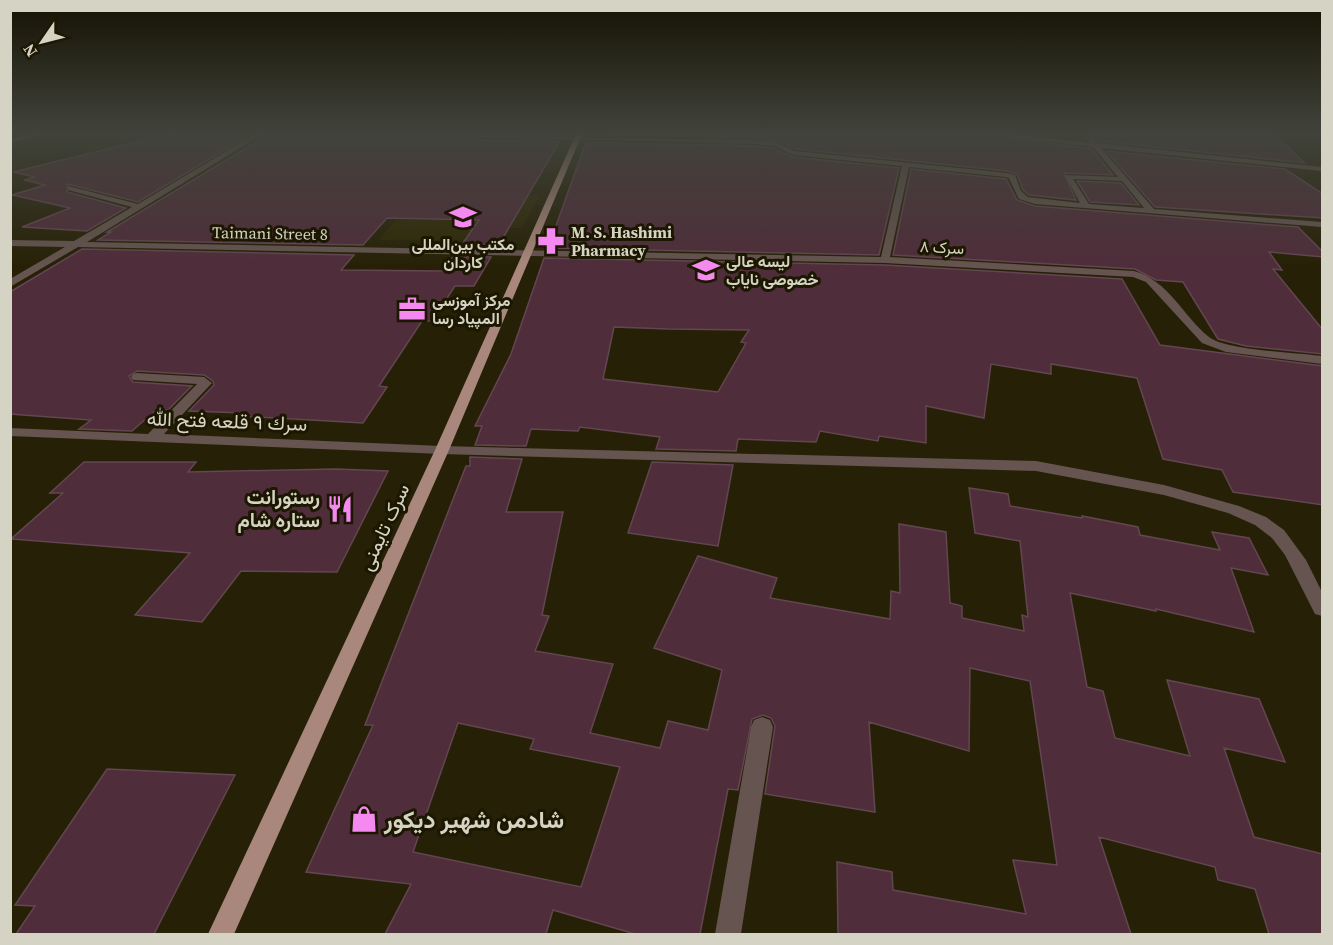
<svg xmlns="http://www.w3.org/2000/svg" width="1333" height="945" font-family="'Source Serif 4',Vazirmatn,serif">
<rect width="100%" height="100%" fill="#262106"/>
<!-- built -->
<path fill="#2e2804" d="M 386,193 L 540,195 L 522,228 L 510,228 L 506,235 L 466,236 L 462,241 L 379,240 L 398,217 Z"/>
<!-- building -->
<path fill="#4f2d3a" stroke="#624650" stroke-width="1.5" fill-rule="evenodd" d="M 169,134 L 203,140 L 208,137 L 245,138 L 138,202 L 67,184 L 67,192 L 126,208 L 87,231 L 22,227 L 70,208 L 12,195 L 45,185 L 24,180 L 35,177 L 13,172 Z
M 589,134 L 984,134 L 1092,149 L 1113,175 L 1064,173 L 1076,200 L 1029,195 L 1023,190 L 1017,174 L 1007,171 L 796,149 L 778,141 L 756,138 Z
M 1093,134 L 1273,134 L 1305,163 L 1098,141 Z
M 266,136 L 466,140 L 560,141 L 497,248 L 460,247 L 479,220 L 387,218 L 363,245 L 98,240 L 111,232 L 107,232 Z
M 586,142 L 756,146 L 773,148 L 793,157 L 899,168 L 879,255 L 548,248 Z
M 1106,151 L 1285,169 L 1323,194 L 1323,218 L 1155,207 Z
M 911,169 L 1006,179 L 1017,200 L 1035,206 L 1298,227 L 1323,252 L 1323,257 L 1269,252 L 1282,270 L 1273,269 L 1323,330 L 1323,354 L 1246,346 L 1218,339 L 1183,282 L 1156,280 L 1135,269 L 893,255 Z
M 1077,181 L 1121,183 L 1139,205 L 1090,202 Z
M 82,249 L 354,255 L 341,270 L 443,271 L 453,257 L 491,257 L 474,286 L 455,286 L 432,321 L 422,321 L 379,386 L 387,387 L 363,423 L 242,416 L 245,413 L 189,411 L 214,385 L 213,381 L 204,375 L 137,371 L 129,376 L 133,382 L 192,386 L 168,410 L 156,410 L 132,431 L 79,429 L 91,420 L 10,414 L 10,292 Z
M 544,258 L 885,265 L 1122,279 L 1160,345 L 1323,366 L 1323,505 L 1233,492 L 1222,470 L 1163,459 L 1137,378 L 1051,364 L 1051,374 L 991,364 L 984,418 L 926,406 L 926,443 L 879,436 L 878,441 L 820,431 L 816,442 L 738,439 L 736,451 L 656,449 L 660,437 L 580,427 L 578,431 L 531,429 L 526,446 L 475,445 L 482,426 L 475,426 L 511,354 ZM 614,327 L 668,329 L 749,330 L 741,342 L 746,343 L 718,392 L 603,379 Z
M 470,457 L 522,459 L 506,512 L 563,512 L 542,615 L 549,616 L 535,651 L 613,664 L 590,733 L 660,748 L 668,721 L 708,730 L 722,670 L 654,648 L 698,556 L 777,578 L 770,598 L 890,619 L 891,591 L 900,593 L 899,524 L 946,532 L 950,603 L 962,606 L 962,618 L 1024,631 L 1022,615 L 1028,617 L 1020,541 L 975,533 L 969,488 L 1008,494 L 1010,506 L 1082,518 L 1082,516 L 1138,527 L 1140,535 L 1220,550 L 1212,532 L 1249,538 L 1268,575 L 1231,568 L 1254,632 L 1156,609 L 1156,611 L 1070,593 L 1087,687 L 1103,691 L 1115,738 L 1190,756 L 1167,680 L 1259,699 L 1285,762 L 1224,748 L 1254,837 L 1323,854 L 1323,934 L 1269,934 L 1255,889 L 1218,880 L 1215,867 L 1099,837 L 1131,934 L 838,934 L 837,862 L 892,872 L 893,890 L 1026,914 L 1013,860 L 1057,865 L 1030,681 L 970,668 L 969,751 L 869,722 L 875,812 L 765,794 L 775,726 L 771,718 L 763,715 L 752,719 L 738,790 L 728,789 L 700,934 L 635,934 L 553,910 L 546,934 L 385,934 L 411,884 L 306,872 L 373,725 L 365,725 L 466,466 L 470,466 ZM 458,723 L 534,739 L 530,749 L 620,767 L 581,887 L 413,852 Z
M 84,462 L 196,462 L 188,472 L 336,469 L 388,471 L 337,572 L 241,571 L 202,622 L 135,615 L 190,553 L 11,539 L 63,493 L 50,493 Z
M 652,462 L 733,465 L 718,546 L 628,533 Z
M 107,769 L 235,775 L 154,934 L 16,934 L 35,906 L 15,905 Z"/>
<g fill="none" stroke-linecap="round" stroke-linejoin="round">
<!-- minor -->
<path fill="#65544f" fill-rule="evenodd" d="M 32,134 L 44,134 L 10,143 L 10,139 Z
M 255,134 L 263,134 L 87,242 L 881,257 L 902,166 L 793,155 L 774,146 L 756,144 L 360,134 L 756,140 L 778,143 L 795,151 L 1007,173 L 1015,175 L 1021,191 L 1028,197 L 1080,203 L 1065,175 L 1118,177 L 1093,147 L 986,134 L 1009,134 L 1090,143 L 1083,134 L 1090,134 L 1097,143 L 1322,167 L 1322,171 L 1101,148 L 1154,209 L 1322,222 L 1322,227 L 1035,204 L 1019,199 L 1009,178 L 1006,177 L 909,167 L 890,257 L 1134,271 C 1168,280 1183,316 1209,337 C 1224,350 1299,353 1322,356 L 1322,364 L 1226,352 L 1202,343 L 1146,282 L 1133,277 L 885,263 L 78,247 L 10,287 L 10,279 L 65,247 L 10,246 L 10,240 L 74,241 L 132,207 L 68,190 L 68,186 L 138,204 ZM 1073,179 L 1122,181 L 1144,208 L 1089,204 Z
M 137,373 L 204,377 L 212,383 L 164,434 L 442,446 L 1036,461 L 1164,485 L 1239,506 L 1266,517 L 1284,530 L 1306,560 L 1322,592 L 1322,616 L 1315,614 L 1285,555 L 1272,538 L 1255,525 L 1228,513 L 1164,495 L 1036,471 L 442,454 L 10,436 L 10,428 L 148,434 L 197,384 L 133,380 L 131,377 L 133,374 Z
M 762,717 L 770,720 L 773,727 L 741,934 L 715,934 L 751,727 L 754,720 Z"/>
<!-- major -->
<path fill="#aa877c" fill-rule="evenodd" d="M 576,134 L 582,134 L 449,450 L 234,934 L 208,934 L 435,450 Z"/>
</g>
<!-- sky -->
<linearGradient id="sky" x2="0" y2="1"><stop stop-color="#151203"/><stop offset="0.5" stop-color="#41433b"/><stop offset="1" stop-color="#41433b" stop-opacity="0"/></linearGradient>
<rect width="1333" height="266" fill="url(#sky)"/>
<!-- icons -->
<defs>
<symbol id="school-bare" viewBox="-9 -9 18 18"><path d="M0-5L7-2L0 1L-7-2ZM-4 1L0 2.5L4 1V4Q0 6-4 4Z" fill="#f489f0" stroke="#1c1700" stroke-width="2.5" paint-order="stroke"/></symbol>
<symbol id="pharmacy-bare" viewBox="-9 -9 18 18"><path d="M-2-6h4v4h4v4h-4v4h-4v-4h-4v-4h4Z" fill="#f489f0" stroke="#1c1700" stroke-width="2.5" paint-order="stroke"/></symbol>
<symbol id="office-bare" viewBox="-9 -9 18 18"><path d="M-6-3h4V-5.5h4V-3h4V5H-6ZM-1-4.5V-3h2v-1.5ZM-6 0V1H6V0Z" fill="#f489f0" stroke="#1c1700" stroke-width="2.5" paint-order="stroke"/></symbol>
<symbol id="restaurant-bare" viewBox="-9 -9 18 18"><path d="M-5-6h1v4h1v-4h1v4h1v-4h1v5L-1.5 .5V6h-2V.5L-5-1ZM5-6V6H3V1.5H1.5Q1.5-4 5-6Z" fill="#f489f0" stroke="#1c1700" stroke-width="2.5" paint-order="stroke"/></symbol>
<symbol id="shop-bare" viewBox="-9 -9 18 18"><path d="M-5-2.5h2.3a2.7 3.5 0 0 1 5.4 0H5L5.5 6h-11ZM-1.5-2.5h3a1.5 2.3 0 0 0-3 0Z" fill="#f489f0" stroke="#1c1700" stroke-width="2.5" paint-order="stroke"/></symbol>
</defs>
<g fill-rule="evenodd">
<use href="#school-bare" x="444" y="198" width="38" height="38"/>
<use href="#pharmacy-bare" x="532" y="222" width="38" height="38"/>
<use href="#school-bare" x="687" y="251" width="38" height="38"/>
<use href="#office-bare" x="393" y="290" width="38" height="38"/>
<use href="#restaurant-bare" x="321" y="490" width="38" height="38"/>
<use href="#shop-bare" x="345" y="800" width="38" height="38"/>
</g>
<g text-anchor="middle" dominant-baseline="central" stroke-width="6" stroke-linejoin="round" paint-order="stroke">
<!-- far-poi labels -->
<g font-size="16" font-weight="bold" fill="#d5d3c3" stroke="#1c1700" text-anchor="start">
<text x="571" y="232">M. S. Hashimi<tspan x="571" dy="18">Pharmacy</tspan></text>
<text x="463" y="244" text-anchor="middle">مکتب بین‌المللی<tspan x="463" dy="18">کاردان</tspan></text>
<text x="726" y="261">لیسه عالی<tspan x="726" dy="18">خصوصی نایاب</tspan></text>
<text x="432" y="300">مرکز آموزسی<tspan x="432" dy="18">المپیاد رسا</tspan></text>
</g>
<!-- far-street labels -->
<g font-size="16" fill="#d5d3c3" stroke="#1c1700">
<text transform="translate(270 233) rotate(1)">Taimani Street 8</text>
<text transform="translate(942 247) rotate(3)">سرک ۸</text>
</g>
<!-- street labels -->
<g font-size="20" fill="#d5d3c3" stroke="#1c1700">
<text transform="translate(227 421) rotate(2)">سرك ٩ قلعه فتح الله</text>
<text transform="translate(384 527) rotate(-65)">سرک تایمنی</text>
</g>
<!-- poi labels -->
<g font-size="20" font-weight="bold" fill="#d5d3c3" stroke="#1c1700" text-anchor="end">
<text x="320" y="497">رستورانت<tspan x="320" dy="23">ستاره شام</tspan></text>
</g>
<!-- near-poi labels -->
<g font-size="24" font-weight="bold" fill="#d5d3c3" stroke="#1c1700" text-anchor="start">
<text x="384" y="819">شادمن شهیر دیکور</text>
</g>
</g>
<!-- border -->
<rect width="1333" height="945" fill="none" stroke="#d5d3c3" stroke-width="24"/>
<!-- north arrow -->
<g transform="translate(42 42) rotate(235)" stroke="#1c1700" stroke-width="4.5" paint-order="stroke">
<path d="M0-4.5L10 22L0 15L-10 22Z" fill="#d5d3c3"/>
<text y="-9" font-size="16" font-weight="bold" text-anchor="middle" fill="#d5d3c3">N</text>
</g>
</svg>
